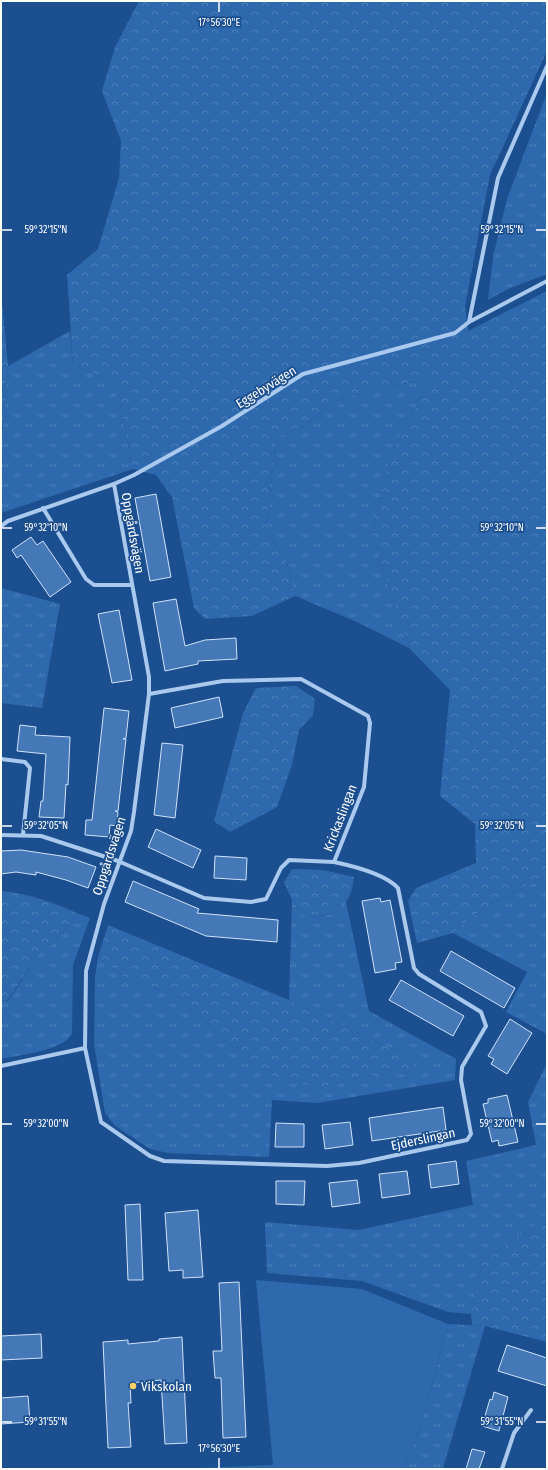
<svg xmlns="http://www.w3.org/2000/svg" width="548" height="1470" font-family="'Fira Sans Condensed',sans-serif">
<defs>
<pattern id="grass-tufts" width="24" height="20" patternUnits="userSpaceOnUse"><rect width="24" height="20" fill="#2e69ad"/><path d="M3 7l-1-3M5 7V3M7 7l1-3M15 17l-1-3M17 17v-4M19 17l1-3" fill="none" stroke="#4d80b9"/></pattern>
<pattern id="forest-crowns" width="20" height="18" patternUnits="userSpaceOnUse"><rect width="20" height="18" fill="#2e69ad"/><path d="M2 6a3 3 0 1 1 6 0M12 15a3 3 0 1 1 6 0" fill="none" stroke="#4d80b9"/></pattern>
</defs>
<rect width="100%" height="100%" fill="#1b4f8f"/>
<!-- grass -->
<path fill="url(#grass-tufts)" d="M 547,93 L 547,274 L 508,289 L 488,300 L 493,257 L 507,199 Z
M 70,331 L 73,365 L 116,383 L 133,469 L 1,513 L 1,446 L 8,366 Z
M 431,378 L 390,455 L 372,535 L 409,648 L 357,622 L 295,596 L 286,559 L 272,539 L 267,521 L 276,438 L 306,425 L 331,402 L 378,389 Z
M 1,588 L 60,604 L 42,708 L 1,703 Z
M 547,875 L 547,1034 L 506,1012 L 527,972 L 453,933 L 484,908 Z
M 292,900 L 304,916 C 324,917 331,917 346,902 L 369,1011 L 456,1059 L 455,1080 L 317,1103 L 272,1100 L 269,1157 L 168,1153 L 150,1149 L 114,1125 L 105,1113 L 94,1044 L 95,977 L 98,957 L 126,978 L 181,998 L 232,1047 L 317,1088 L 356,1078 L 410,1073 L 415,1060 L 289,1000 Z
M 77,913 L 90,918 L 73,965 L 72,1034 C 63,1051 19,1055 1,1059 L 1,1002 L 9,1000 L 42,949 L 54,943 Z
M 547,1063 L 547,1213 L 537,1224 L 483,1261 L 471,1314 L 448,1312 L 362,1281 L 267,1273 L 265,1222 L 359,1230 L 473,1205 L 466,1161 L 536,1145 L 528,1102 Z
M 448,1324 L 485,1326 L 443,1468 L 400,1469 C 417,1455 440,1352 448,1324 Z"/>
<!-- forest -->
<path fill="url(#forest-crowns)" d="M 139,1 L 547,1 L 547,51 L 490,175 L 465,306 L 468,331 L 547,291 L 547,875 L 484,908 L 453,933 L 417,943 L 408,901 L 416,888 L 476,863 L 475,824 L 440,796 L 450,690 L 409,648 L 372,535 L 390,455 L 431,378 L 378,389 L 331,402 L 306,425 L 276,438 L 267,521 L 272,539 L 286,559 L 295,596 L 252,616 L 205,619 L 194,608 L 172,497 L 156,475 L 133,469 L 116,383 L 73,365 L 67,275 L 98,249 L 119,178 L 121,141 L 102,91 L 115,47 Z
M 1,291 L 8,366 L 1,446 Z
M 296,686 L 315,699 L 313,715 L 299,730 L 292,765 L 277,807 L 230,832 L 214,821 L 243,713 L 256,688 Z
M 292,869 L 323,870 L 354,877 C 351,909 333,918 304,916 L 292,900 L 284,882 Z
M 1,891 C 27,893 53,902 77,913 L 54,943 L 42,949 L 8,1000 L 1,1002 Z
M 108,925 L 289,1000 L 415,1060 L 410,1073 L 356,1078 L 317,1088 L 267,1074 L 232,1047 L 181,998 L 126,978 L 98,957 Z
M 547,1213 L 547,1342 L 485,1326 L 472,1325 L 471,1314 L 483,1261 L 537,1224 Z"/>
<!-- green -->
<path fill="#2e69ad" d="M 256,1280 L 362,1289 L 448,1324 C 440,1351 417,1455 400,1469 L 177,1469 L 273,1465 Z"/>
<!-- building -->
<path fill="#4478b7" stroke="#cfe3fa" d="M 156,494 L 171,577 L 150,581 L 135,498 Z
M 31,537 L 37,545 L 43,541 L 71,582 L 50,597 L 21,555 L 17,558 L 12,550 Z
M 176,599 L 185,646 L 205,640 L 236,638 L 237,659 L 198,661 L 198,664 L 165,671 L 153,603 Z
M 119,610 L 132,680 L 112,683 L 98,614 Z
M 219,697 L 223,717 L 175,728 L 171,708 Z
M 104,708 L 129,711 L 126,738 L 123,739 L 126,739 L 118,811 L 115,811 L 118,812 L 117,826 L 110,825 L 109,837 L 85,835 L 86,820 L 92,820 Z
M 20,725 L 36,727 L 35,735 L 70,737 L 68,785 L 66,784 L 64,818 L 39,817 L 41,801 L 43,801 L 46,754 L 17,751 Z
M 162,743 L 183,745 L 175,818 L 154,815 Z
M 156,829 L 201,850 L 193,868 L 148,847 Z
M 21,850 L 68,857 L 96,867 L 88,888 L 66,880 L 36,872 L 36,875 L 16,872 L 1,874 L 1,851 Z
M 215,856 L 247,858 L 246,880 L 214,878 Z
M 133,881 L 199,909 L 197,913 L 278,920 L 277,942 L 206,936 L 144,910 L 125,902 Z
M 380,898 L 381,902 L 390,900 L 402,962 L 395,963 L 396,969 L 375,973 L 362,901 Z
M 451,951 L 515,988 L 504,1008 L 440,971 Z
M 401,980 L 464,1016 L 453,1036 L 389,1000 Z
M 510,1019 L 532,1033 L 507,1074 L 491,1064 L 494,1059 L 488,1056 Z
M 507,1095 L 518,1142 L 499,1146 L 498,1140 L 492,1142 L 483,1104 L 488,1103 L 488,1099 Z
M 443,1107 L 446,1130 L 372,1141 L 369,1118 Z
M 350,1122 L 353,1145 L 325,1149 L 322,1125 Z
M 276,1123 L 304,1124 L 304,1147 L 275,1147 Z
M 456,1161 L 459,1184 L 431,1188 L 428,1165 Z
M 407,1171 L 410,1194 L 382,1198 L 379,1174 Z
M 357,1180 L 360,1203 L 332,1207 L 329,1183 Z
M 276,1181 L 305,1181 L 304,1205 L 276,1204 Z
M 140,1204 L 143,1280 L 128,1280 L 125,1205 Z
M 198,1210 L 203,1277 L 183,1278 L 183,1270 L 169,1271 L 165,1213 Z
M 239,1282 L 246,1437 L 223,1438 L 221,1378 L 215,1378 L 213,1351 L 222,1351 L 219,1283 Z
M 41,1334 L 42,1358 L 1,1360 L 1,1336 Z
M 182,1337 L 187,1443 L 165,1444 L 161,1380 L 130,1383 L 131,1403 L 128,1403 L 131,1447 L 108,1448 L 103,1342 L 128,1340 L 128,1344 L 159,1341 L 159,1339 Z
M 507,1345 L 547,1358 L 547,1386 L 498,1371 Z
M 494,1392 L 508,1397 L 499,1431 L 482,1426 L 490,1399 L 492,1400 Z
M 28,1396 L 30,1422 L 1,1424 L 1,1398 Z
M 472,1449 L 485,1452 L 479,1469 L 466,1469 Z"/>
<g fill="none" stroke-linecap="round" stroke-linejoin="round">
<!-- minor -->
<path stroke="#a9c9ee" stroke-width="4" d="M 469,322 L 498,178 L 547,66
M 43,508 L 86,579 L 94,585 L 132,585
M 1,526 L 8,521 L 114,484 L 134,475 L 222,426 L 303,374 L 455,333 L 469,322 L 547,281
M 1,759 L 25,762 L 30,768 L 23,835
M 1,835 L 41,836 L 118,861 L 204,898 L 251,902 L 266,899 L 281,868 L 289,860 L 334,862 L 364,787 L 370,723 L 368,716 L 301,679 L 223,681 L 149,694
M 85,1048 L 101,1122 L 150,1156 L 164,1161 L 327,1166 L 359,1163 L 467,1140 L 471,1134 L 461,1080 L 462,1067 L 486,1026 L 481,1012 L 419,974 L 414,968 L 398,888 C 385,874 353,866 334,862
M 1,1066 L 85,1048 L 86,971 L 104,904 L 131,831 L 134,812 L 149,694 L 149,677 L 114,484
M 502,1469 L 514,1433 L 531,1410"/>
</g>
<!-- ticks -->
<path fill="none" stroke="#fff" stroke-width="1.5" d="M 219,2 L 219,12M 2,230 L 12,230M 536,230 L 546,230M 2,528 L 12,528M 536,528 L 546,528M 2,826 L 12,826M 536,826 L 546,826M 2,1124 L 12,1124M 536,1124 L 546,1124M 2,1422 L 12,1422M 536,1422 L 546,1422M 219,1458 L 219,1468"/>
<!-- markers -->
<circle fill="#ffd166" stroke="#1b4f8f" stroke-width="1.5" cx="133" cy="1386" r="4"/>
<g text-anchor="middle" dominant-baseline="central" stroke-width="3.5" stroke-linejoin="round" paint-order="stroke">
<!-- street labels -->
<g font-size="13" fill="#fff" stroke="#1b4f8f">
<text transform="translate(266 387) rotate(-32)">Eggebyvägen</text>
<text transform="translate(133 533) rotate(80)">Oppgårdsvägen</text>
<text transform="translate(340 818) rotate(-69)">Krickaslingan</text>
<text transform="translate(109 856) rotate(-72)">Oppgårdsvägen</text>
<text transform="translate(423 1139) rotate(-12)">Ejderslingan</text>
</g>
<!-- poi labels -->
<g font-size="13" fill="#fff" stroke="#1b4f8f" text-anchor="start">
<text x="141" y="1386">Vikskolan</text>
</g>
</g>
<g font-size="10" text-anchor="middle" fill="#fff" stroke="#1b4f8f" stroke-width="3.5" stroke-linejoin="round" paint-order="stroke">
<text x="219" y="26">17°56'30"E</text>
<text x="46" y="233">59°32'15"N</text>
<text x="502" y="233">59°32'15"N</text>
<text x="46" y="531">59°32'10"N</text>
<text x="502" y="531">59°32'10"N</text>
<text x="46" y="829">59°32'05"N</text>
<text x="502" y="829">59°32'05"N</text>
<text x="46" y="1127">59°32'00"N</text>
<text x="502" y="1127">59°32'00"N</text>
<text x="46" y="1425">59°31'55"N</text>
<text x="502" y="1425">59°31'55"N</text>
<text x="219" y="1452">17°56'30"E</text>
</g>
<!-- border -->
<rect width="548" height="1470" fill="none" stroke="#ffffff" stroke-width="4"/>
</svg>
